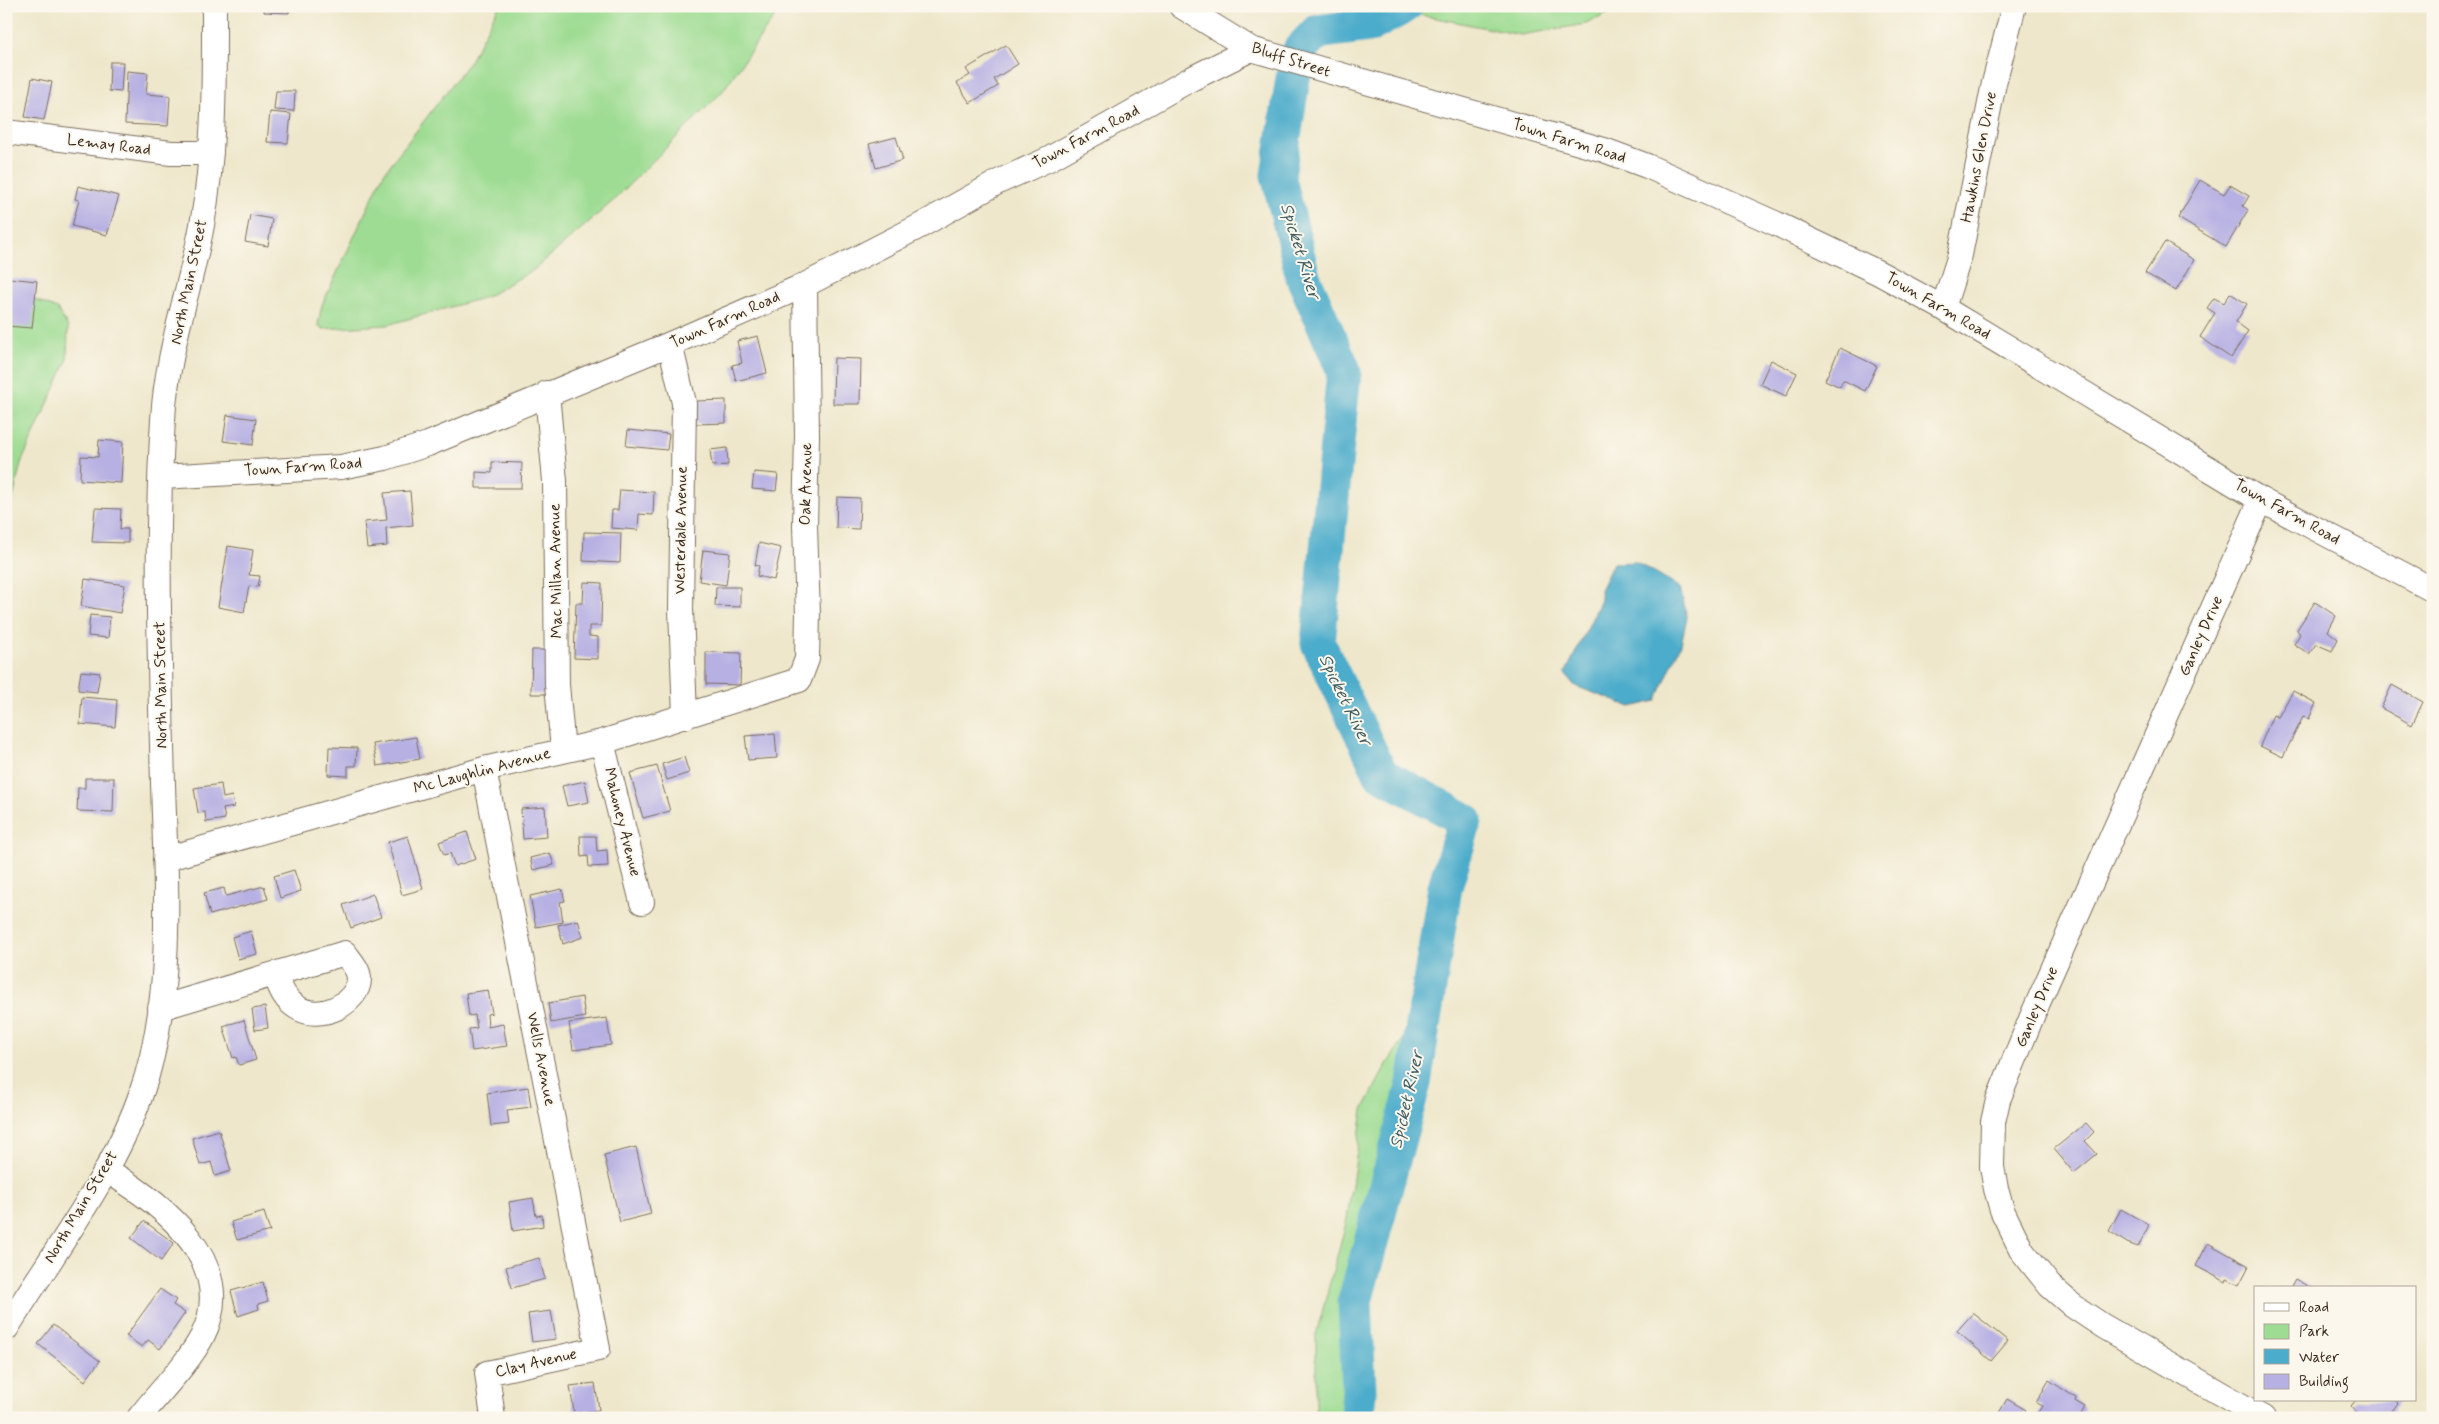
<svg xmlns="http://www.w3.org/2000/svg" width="2439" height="1424" font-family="Mynerve,sans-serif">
<rect width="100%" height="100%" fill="#fbf7ec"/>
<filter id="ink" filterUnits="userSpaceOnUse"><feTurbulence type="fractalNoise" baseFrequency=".02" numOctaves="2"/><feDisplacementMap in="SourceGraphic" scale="10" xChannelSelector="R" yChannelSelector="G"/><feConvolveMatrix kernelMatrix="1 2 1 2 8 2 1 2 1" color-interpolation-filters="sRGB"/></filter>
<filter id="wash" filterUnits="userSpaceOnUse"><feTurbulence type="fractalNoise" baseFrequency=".0096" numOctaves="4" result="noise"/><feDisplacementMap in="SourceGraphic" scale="20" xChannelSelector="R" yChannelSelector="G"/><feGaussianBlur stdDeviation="1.12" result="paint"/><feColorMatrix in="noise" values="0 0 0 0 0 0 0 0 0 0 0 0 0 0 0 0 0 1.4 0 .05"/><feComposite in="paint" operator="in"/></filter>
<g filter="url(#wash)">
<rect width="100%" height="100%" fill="#eee7cb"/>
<!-- green -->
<path fill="#9ddc92" stroke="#6c8358" d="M 499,6 L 782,6 L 722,92 L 613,201 L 535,269 L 486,297 L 387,325 L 323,329 L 318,325 L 322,305 L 384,173 L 470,61 Z
M 1396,6 L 1624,6 L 1586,24 L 1521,35 L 1411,13 Z
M 6,288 L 57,309 L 68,327 L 67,361 L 21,463 L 6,528 Z
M 1404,1038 L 1412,1055 L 1381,1152 L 1369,1240 L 1371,1418 L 1316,1418 L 1316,1335 L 1347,1219 L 1363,1110 L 1386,1066 Z"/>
<!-- water -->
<path fill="#4caccb" stroke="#446b74" d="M 1636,562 L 1680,588 L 1687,617 L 1681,644 L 1656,701 L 1631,707 L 1575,686 L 1565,674 L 1601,600 L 1600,590 L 1613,563 Z"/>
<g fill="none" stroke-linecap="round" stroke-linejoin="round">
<!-- river -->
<path stroke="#4caccb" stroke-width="35" d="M 1357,1418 L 1359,1390 L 1355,1301 L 1414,1083 L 1445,887 L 1465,820 L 1381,774 L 1318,643 L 1344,371 L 1303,277 L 1278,175 L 1293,78 L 1300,50 L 1317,32 L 1370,25 L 1405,6"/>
</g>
<g id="blocks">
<!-- building -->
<path fill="#b7b1e3" d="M 264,6 L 289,6 L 289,13 L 264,12 Z
M 1006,45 L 1018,64 L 994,79 L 998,86 L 970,103 L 957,83 L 970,75 L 966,69 Z
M 110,62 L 123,62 L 121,92 L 109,91 Z
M 127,71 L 148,73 L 146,94 L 170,96 L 168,126 L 125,124 Z
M 32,78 L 52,82 L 44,120 L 25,117 Z
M 276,91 L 295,91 L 294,111 L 274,110 Z
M 270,112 L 291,114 L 288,143 L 267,142 Z
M 896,137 L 903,160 L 876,168 L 869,144 Z
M 2200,180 L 2224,194 L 2230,185 L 2249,196 L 2243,206 L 2248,210 L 2226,247 L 2178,218 Z
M 78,186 L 119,196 L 107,235 L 72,226 L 79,200 L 75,199 Z
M 250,215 L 272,219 L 268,246 L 245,242 Z
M 2165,242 L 2194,260 L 2176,291 L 2145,273 Z
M 9,278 L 37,281 L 32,328 L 6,326 Z
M 2230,293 L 2247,304 L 2236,322 L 2248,331 L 2231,358 L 2200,337 L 2215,313 L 2207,308 L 2214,298 L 2224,303 Z
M 758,336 L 767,373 L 736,381 L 732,365 L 742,363 L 737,341 Z
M 1840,348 L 1877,366 L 1865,391 L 1843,380 L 1840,387 L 1825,380 Z
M 834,358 L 861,359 L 860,404 L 833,404 Z
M 1771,360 L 1797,373 L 1786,396 L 1760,384 Z
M 726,400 L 726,423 L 696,424 L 696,401 Z
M 227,415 L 256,419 L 253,445 L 223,441 Z
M 628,430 L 669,434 L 667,450 L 626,446 Z
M 99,440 L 123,442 L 121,483 L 80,480 L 81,456 L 98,457 Z
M 727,448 L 728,465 L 712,466 L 710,450 Z
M 492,462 L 522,463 L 521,488 L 476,488 L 476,472 L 492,473 Z
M 754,472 L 778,474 L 776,491 L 752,489 Z
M 620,490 L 654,492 L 653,515 L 639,514 L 638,530 L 611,528 L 612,510 L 618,510 Z
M 410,491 L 413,525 L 386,528 L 387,546 L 367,548 L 364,522 L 387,520 L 384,493 Z
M 837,497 L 860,498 L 859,529 L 836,528 Z
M 95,508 L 121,509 L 120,529 L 128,529 L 128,543 L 92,542 Z
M 584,532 L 621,533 L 620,563 L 583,561 Z
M 759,543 L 781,548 L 774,580 L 757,576 L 759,566 L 755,565 Z
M 228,546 L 253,550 L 249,575 L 260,576 L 258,587 L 249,586 L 244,612 L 218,607 Z
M 703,550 L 730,553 L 726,585 L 699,581 Z
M 85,579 L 125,585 L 120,613 L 81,606 Z
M 584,582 L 602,583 L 601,626 L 589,626 L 589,636 L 598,637 L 598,659 L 574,658 L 576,603 L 583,603 Z
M 716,587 L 740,587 L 740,607 L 715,606 Z
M 2315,602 L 2336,616 L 2328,631 L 2338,639 L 2332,651 L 2316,644 L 2309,654 L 2294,644 L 2300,634 L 2296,631 Z
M 90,615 L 110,617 L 108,638 L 88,636 Z
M 532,650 L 547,650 L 547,694 L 531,694 Z
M 706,652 L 741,653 L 740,685 L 706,684 Z
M 81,671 L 100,673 L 97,692 L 78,690 Z
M 2392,685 L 2423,702 L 2412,725 L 2381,708 Z
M 2293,691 L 2316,703 L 2309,719 L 2303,717 L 2283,757 L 2260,746 L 2273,715 L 2278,717 Z
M 82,697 L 117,700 L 115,727 L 80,724 Z
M 775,734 L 777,758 L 748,760 L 745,736 Z
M 416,737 L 420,759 L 377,766 L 373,744 Z
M 329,747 L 357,748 L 356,766 L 348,766 L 348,776 L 328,775 Z
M 684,757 L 689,773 L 667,780 L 662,764 Z
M 657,766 L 670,811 L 643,818 L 630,773 Z
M 85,778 L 114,778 L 113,812 L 77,811 L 78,788 L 85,788 Z
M 585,781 L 589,802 L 567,806 L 562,786 Z
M 221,784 L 223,798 L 232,796 L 234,807 L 223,809 L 225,819 L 206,822 L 205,812 L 198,813 L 194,788 Z
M 545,807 L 547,837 L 523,839 L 521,809 Z
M 467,832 L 476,859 L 455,866 L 450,853 L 444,855 L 439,842 Z
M 408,836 L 423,889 L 402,895 L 388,842 Z
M 580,836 L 596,836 L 597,851 L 607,850 L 608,866 L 589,867 L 588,856 L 581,857 Z
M 550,853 L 554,865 L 533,870 L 530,858 Z
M 294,870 L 301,891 L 280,898 L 274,876 Z
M 264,886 L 268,899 L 210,915 L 204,893 L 224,888 L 226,896 Z
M 562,889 L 565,901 L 560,902 L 563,922 L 536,927 L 530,896 Z
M 373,894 L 381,917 L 351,928 L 343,905 Z
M 578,920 L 583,937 L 563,944 L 558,925 Z
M 251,931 L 257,954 L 238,959 L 232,937 Z
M 488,990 L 492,1013 L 487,1014 L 488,1027 L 503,1024 L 507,1046 L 472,1051 L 469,1029 L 477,1028 L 475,1015 L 469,1016 L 466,993 Z
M 582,997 L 585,1017 L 551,1023 L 548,1003 Z
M 265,1007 L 268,1028 L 255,1030 L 252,1009 Z
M 607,1018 L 611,1045 L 573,1050 L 569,1023 Z
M 244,1020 L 256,1060 L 239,1065 L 236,1057 L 233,1058 L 223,1026 Z
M 528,1087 L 531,1107 L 507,1110 L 509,1124 L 491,1126 L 487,1093 Z
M 2086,1123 L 2094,1132 L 2085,1141 L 2097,1154 L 2074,1173 L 2054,1149 Z
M 219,1130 L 231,1171 L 215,1176 L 211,1162 L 200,1165 L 192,1138 Z
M 636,1147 L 651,1214 L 620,1222 L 604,1155 Z
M 533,1198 L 536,1216 L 542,1215 L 543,1226 L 513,1231 L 509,1202 Z
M 2121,1209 L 2149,1225 L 2138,1247 L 2127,1243 L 2109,1231 Z
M 264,1212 L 270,1231 L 237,1240 L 231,1222 Z
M 144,1221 L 174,1243 L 161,1261 L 131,1238 Z
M 2208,1243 L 2249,1266 L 2239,1285 L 2227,1279 L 2226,1282 L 2196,1266 Z
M 539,1258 L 545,1279 L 512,1288 L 506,1267 Z
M 2295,1279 L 2311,1288 L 2290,1288 Z
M 263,1282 L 268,1301 L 258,1304 L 259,1309 L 238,1316 L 231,1291 Z
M 160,1289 L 176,1300 L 173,1305 L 185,1313 L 160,1349 L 148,1340 L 142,1347 L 126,1336 Z
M 551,1311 L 556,1339 L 532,1342 L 528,1314 Z
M 1973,1313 L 2008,1341 L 1991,1361 L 1957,1331 Z
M 53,1325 L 100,1361 L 85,1381 L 38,1344 Z
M 2049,1380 L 2076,1398 L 2075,1401 L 2085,1407 L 2079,1418 L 2060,1418 L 2055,1415 L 2053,1418 L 2043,1418 L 2037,1414 L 2042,1406 L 2036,1403 Z
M 595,1383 L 599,1410 L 574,1413 L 570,1386 Z
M 2007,1399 L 2026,1410 L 2021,1418 L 1996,1418 Z
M 2356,1400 L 2395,1400 L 2398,1403 L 2392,1411 L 2398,1418 L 2362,1418 L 2351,1406 Z"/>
</g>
</g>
<g filter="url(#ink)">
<use href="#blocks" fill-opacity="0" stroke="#7a6c5b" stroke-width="1"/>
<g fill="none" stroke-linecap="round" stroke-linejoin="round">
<defs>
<path id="minor" d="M 1181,6 L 1251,49 L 1604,150 L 1647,166 L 1777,224 L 1879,273 L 1943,308 L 2261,500 L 2433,590
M 6,132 L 171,153 L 211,153
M 1943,308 L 1960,255 L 1994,83 L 2014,6
M 670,344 L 684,403 L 681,609 L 685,717
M 547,393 L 555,481 L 557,685 L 563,750
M 161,477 L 341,467 L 385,458 L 428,444 L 670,344 L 805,285 L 920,226 L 998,182 L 1049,159 L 1191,79 L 1251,49
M 2261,500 L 2033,1014 L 1998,1100 L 1993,1122 L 1992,1167 L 1996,1189 L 2002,1210 L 2022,1251 L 2050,1286 L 2073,1306 L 2103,1326 L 2263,1418
M 602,742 L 642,902
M 484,769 L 598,1349 L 487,1373 L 493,1418
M 165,859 L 484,769 L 602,742 L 799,680 L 807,659 L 808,614 L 805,526 L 807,436 L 805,285
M 160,1008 L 345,953 C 349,959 356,966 358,973 C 368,1005 292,1043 276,974
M 106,1170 C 161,1203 240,1263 202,1337 C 187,1365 159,1392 139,1418
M 6,1329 C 51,1256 111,1178 140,1097 C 175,1000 166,886 163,784 C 160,663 155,541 163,420 C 166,355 190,290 202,225 C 215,153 214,79 214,6"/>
</defs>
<!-- minor casing -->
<use href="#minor" stroke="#7a6c5b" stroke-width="26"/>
<!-- minor -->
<use href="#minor" stroke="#fff" stroke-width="24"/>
</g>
</g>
<g text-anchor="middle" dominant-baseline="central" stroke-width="4" stroke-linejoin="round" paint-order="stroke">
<!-- street labels -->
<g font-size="16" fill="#3b2a1e" stroke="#fbf7ec">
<text transform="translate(1291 60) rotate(18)">Bluff Street</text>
<text transform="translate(1086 137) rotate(-28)">Town Farm Road</text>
<text transform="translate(1569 141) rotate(17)">Town Farm Road</text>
<text transform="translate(109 145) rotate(7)">Lemay Road</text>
<text transform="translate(1979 157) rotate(-79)">Hawkins Glen Drive</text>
<text transform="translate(189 282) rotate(-78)">North Main Street</text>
<text transform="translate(1938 306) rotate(30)">Town Farm Road</text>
<text transform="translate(725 320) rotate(-24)">Town Farm Road</text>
<text transform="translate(303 467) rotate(-4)">Town Farm Road</text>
<text transform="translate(806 484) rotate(-89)">Oak Avenue</text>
<text transform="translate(2287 512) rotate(29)">Town Farm Road</text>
<text transform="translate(681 530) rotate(-89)">Westerdale Avenue</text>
<text transform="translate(556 571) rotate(-91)">Mac Millan Avenue</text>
<text transform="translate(2201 636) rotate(-66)">Ganley Drive</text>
<text transform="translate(161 685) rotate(-91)">North Main Street</text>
<text transform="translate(482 771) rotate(-15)">Mc Laughlin Avenue</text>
<text transform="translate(622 822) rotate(76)">Mahoney Avenue</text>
<text transform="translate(2037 1007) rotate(-67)">Ganley Drive</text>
<text transform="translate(541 1059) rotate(79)">Wells Avenue</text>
<text transform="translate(81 1207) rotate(-59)">North Main Street</text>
<text transform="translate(536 1363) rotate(-13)">Clay Avenue</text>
</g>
<!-- water labels -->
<g font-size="18" font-style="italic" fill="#425e63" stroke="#fbf7ec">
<text transform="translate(1300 251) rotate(73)">Spicket River</text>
<text transform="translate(1345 700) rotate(64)">Spicket River</text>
<text transform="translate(1407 1100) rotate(-77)">Spicket River</text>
</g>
</g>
<!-- margin -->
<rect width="2439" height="1424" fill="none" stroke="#fbf7ec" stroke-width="25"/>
<!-- legend -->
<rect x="2254" y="1286" width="162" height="115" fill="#fbf7ec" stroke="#aea59a"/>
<rect x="2264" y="1303" width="25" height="8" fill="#ffffff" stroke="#aea59a"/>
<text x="2299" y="1312" font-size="15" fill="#3b2a1e">Road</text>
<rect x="2264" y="1324" width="25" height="15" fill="#9ddc92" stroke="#aea59a"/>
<text x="2299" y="1336" font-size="15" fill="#3b2a1e">Park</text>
<rect x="2264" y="1349" width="25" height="15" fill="#4caccb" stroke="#aea59a"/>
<text x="2299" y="1362" font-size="15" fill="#3b2a1e">Water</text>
<rect x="2264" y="1374" width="25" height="15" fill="#b7b1e3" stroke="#aea59a"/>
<text x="2299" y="1386" font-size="15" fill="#3b2a1e">Building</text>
</svg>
